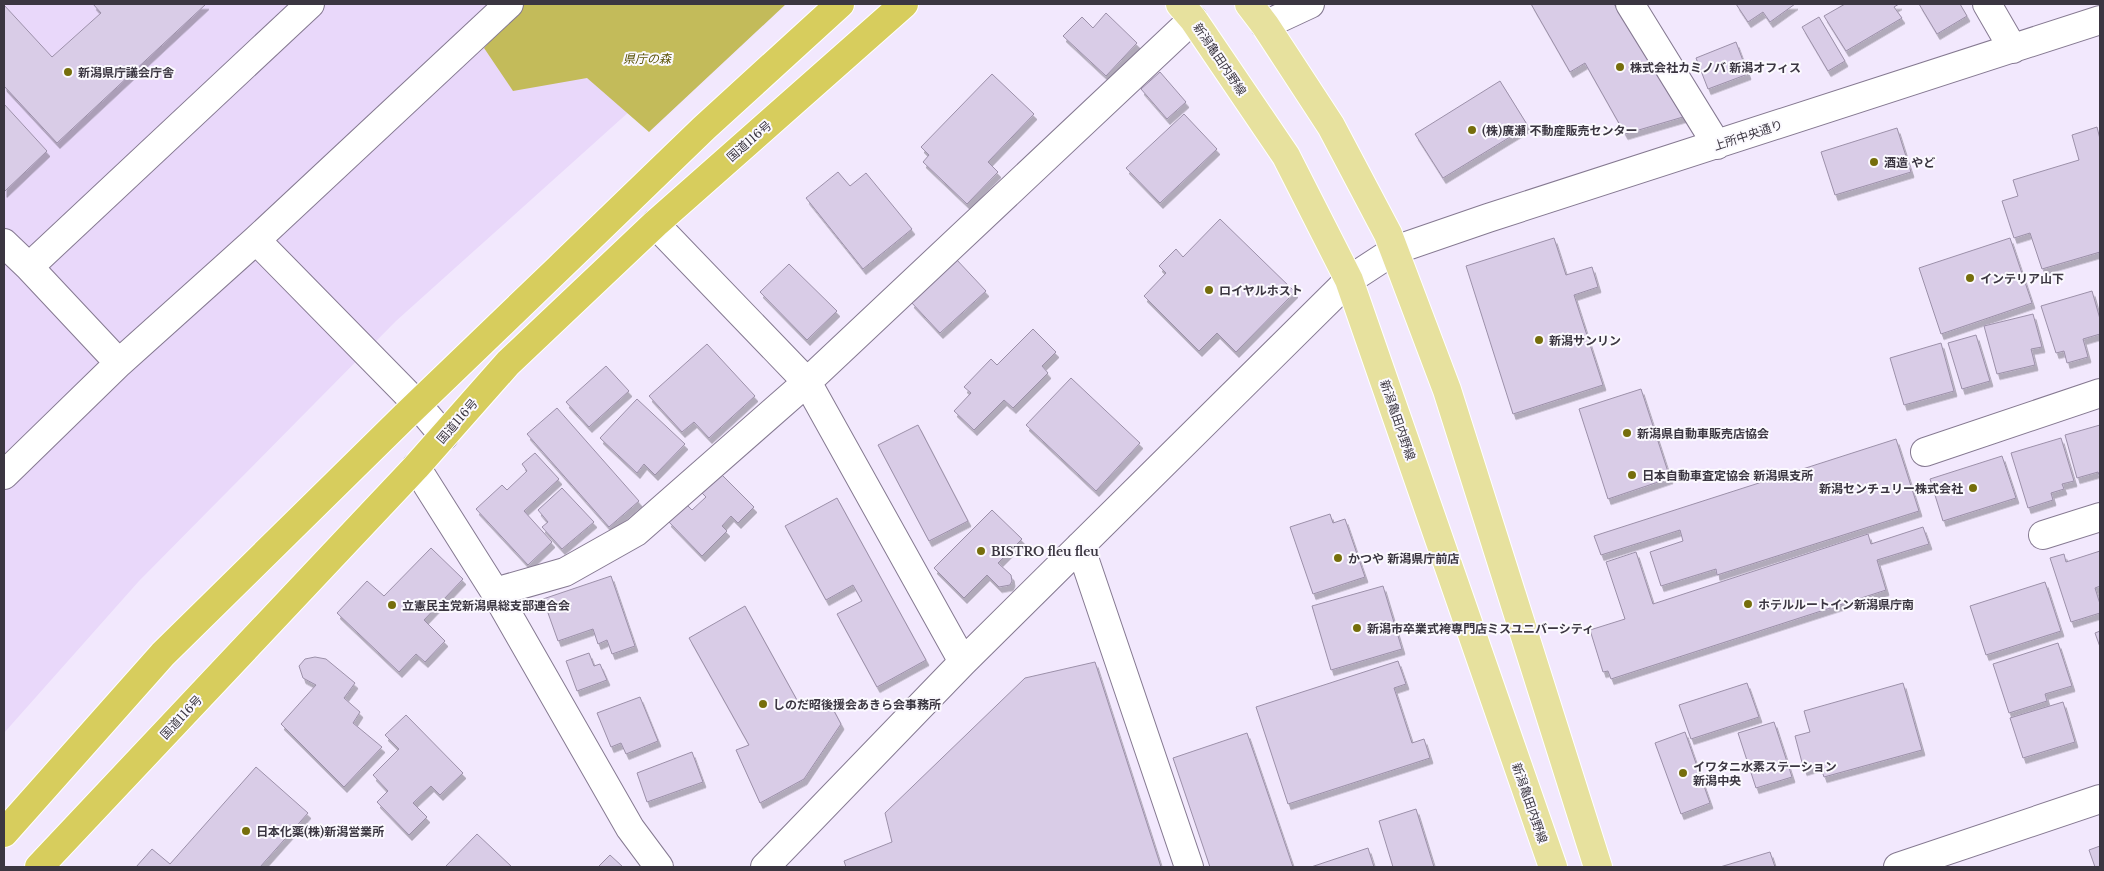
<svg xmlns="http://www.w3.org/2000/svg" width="2104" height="871" font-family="'Libre Baskerville','Noto Sans JP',serif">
<defs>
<filter id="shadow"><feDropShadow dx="3" dy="5.5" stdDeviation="0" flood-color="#0004"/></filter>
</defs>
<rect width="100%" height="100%" fill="#f2e8fd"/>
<!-- built -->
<path fill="#e9d8fa" d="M 4,4 L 749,4 L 396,321 L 139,581 L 4,733 Z"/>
<!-- forest -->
<path fill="#c3bb5a" d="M 521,4 L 786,4 L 649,132 L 587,78 L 513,91 L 484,48 Z"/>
<!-- building -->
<path fill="#d9cce7" stroke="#9c90a9" filter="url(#shadow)" d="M 93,4 L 206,4 L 57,143 L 4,86 L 4,5 L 52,57 L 101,13 Z
M 1531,4 L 1614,4 L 1683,117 L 1625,134 L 1585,63 L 1570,72 Z
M 1736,4 L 1795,4 L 1770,22 L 1763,12 L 1748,22 Z
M 1845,4 L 1899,4 L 1894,7 L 1902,18 L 1846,51 L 1824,16 Z
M 1919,4 L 1960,4 L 1967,16 L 1937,34 Z
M 1106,13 L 1137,43 L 1106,76 L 1063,36 L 1082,17 L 1093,28 Z
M 1819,17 L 1845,61 L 1828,71 L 1802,27 Z
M 1736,42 L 1748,74 L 1708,89 L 1696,58 Z
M 1160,72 L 1186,102 L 1167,119 L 1141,89 Z
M 992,74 L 1034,114 L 988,162 L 998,172 L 967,204 L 923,162 L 929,155 L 921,147 Z
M 1500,81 L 1528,126 L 1443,178 L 1415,134 Z
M 4,104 L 47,151 L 4,192 Z
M 1184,114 L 1217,149 L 1160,203 L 1126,168 Z
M 2097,127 L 2100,139 L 2100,252 L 2042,269 L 2030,233 L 2014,238 L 2002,201 L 2018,196 L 2013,180 L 2079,160 L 2072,135 Z
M 1897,128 L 1911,172 L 1835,195 L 1821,152 Z
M 838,172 L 850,186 L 866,173 L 912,229 L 863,269 L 806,198 Z
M 1220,219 L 1295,292 L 1236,352 L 1217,333 L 1199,351 L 1144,296 L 1166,273 L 1159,266 L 1176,249 L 1183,257 Z
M 1554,238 L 1566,275 L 1592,267 L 1598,287 L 1574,295 L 1603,385 L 1513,414 L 1466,266 Z
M 2010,238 L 2032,303 L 1941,334 L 1919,268 Z
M 956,259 L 986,291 L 940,333 L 911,302 Z
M 789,264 L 837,311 L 807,340 L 760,292 Z
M 2092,291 L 2100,319 L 2100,334 L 2083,339 L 2088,357 L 2067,363 L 2064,351 L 2056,353 L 2041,306 Z
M 2033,314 L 2042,347 L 2031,349 L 2035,365 L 1997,374 L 1984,326 Z
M 1033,329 L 1056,352 L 1042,366 L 1048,373 L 1013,408 L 1004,400 L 974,430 L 954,411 L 971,393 L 964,387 L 991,359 L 997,365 Z
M 1976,335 L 1990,381 L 1962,389 L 1948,343 Z
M 1941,343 L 1954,391 L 1904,405 L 1890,358 Z
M 707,344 L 755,396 L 709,438 L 694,422 L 682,432 L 649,396 Z
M 606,366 L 629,391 L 589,427 L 566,402 Z
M 1071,378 L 1140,443 L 1096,491 L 1026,425 Z
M 1641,389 L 1670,478 L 1608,499 L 1579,409 Z
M 637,399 L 685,444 L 655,475 L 644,464 L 637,473 L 600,438 Z
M 557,408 L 639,501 L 609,527 L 527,434 Z
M 918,425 L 968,521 L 929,541 L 878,445 Z
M 2100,425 L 2100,477 L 2098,472 L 2077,478 L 2065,435 Z
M 2061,438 L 2074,481 L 2062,484 L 2064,489 L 2051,493 L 2053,500 L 2028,508 L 2011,453 Z
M 1896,439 L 1919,511 L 1717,575 L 1716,569 L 1661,586 L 1650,552 L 1683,541 L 1680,530 L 1601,555 L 1594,536 Z
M 535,453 L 559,479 L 524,511 L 552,542 L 528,565 L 476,509 L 502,485 L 507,490 L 527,471 L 522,464 Z
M 2002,456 L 2016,498 L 1943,521 L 1930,479 Z
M 721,474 L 754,507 L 738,523 L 731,516 L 722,526 L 727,531 L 702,556 L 668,521 L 686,504 L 692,510 L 706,497 L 702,493 Z
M 562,488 L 594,522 L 562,549 L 542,527 L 548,522 L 538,510 Z
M 837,498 L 926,660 L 877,687 L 837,614 L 862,601 L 853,585 L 826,600 L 785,526 Z
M 992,510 L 1022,539 L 998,563 L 1011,575 L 1012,581 L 1010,585 L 999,587 L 987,575 L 964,598 L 934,568 Z
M 1330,514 L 1333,523 L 1345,519 L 1365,577 L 1313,594 L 1290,527 Z
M 1923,527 L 1929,544 L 1877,560 L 1886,590 L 1611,679 L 1608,671 L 1603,672 L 1590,630 L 1625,619 L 1606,562 L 1636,552 L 1653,604 L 1868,534 L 1871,544 Z
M 431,548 L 463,579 L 424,620 L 445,641 L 425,662 L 416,654 L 399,672 L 337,613 L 367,581 L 384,596 Z
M 2100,551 L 2100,586 L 2095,588 L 2100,604 L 2100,613 L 2071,622 L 2050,558 L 2064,554 L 2066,562 Z
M 611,576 L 635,646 L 612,654 L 607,640 L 598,644 L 593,629 L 558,641 L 543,599 Z
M 2045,582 L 2061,631 L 1986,655 L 1970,606 Z
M 1383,586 L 1402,649 L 1331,670 L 1312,606 Z
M 745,606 L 803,711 L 827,698 L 841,724 L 804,779 L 760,803 L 736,750 L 749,745 L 689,638 Z
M 2100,631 L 2100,647 L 2095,633 Z
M 2058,643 L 2072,686 L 2045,694 L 2047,701 L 2009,713 L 1993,664 Z
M 589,653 L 594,666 L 600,664 L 607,680 L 577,691 L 566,661 Z
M 315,657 L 326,659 L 355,683 L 344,698 L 360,712 L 353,723 L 382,747 L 344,787 L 281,724 L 316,685 L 303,678 L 299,666 L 305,659 Z
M 1398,661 L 1406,684 L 1394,688 L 1412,743 L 1424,739 L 1430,758 L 1288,804 L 1256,707 Z
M 1095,662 L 1161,867 L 846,867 L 844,861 L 892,842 L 885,813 L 1025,678 Z
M 1747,683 L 1759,717 L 1691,739 L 1679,705 Z
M 1903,683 L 1922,750 L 1824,777 L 1820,765 L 1804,770 L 1795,736 L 1810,732 L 1804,711 Z
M 640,697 L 658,741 L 626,754 L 621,743 L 611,747 L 597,713 Z
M 2063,702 L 2075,742 L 2023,758 L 2010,718 Z
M 406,715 L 463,773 L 440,795 L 431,786 L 413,803 L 427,817 L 409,835 L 377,802 L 388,791 L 373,775 L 399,749 L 385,735 Z
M 1774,722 L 1792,777 L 1756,788 L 1738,733 Z
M 1685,732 L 1710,803 L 1681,814 L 1655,743 Z
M 1247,733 L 1293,867 L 1210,867 L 1173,758 Z
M 692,752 L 703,782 L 647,802 L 637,773 Z
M 256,767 L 308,813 L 260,867 L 136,867 L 152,849 L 170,864 Z
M 1416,809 L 1434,867 L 1393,867 L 1379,821 Z
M 477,834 L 512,867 L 445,867 Z
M 2100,846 L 2100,867 L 2095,867 L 2089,850 Z
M 1368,848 L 1374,867 L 1311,867 Z
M 1770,852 L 1775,867 L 1720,867 Z
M 610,855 L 623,867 L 598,867 Z"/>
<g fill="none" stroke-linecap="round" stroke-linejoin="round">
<defs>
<path id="minor" d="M 1630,4 L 1717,145
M 1987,4 L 2013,49
M 1265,25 L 1310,4
M 655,224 L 807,382 L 963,662
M 256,240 L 417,404 L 444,436
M 4,243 L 29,267 L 119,363
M 29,267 L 310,4
M 1925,452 L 2100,393
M 416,467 L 495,592 L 630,828 L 659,867
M 4,475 L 119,363 L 256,240 L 509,4
M 2043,535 L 2100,517
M 1080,546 L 1189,867
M 495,592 L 565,572 L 636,532 L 807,382 L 1193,19
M 765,867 L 963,662 L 1349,280 L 1395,250 L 1488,218 L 2100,20
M 1898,867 L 2100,799"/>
<path id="major" d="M 1180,4 L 1193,19 L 1286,156 L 1349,280 L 1553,867
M 1249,4 L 1265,25 L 1331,126 L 1388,234 L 1447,390 L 1598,867"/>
<path id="highway" d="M 4,833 L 163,654 L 404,417 L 559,268 L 704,128 L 840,4
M 39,867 L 416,467 L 508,363 L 655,224 L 904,4"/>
</defs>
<!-- minor casing -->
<use href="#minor" stroke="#857991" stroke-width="30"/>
<!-- major casing -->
<use href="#major" stroke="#fff" stroke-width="30"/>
<!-- highway casing -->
<use href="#highway" stroke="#fff" stroke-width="30"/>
<!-- minor -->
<use href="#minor" stroke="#fff" stroke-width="28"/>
<!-- major -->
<use href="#major" stroke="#e7e19e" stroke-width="28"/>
<!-- highway -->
<use href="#highway" stroke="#d7cd5d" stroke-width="28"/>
</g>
<!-- markers -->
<g fill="#766e0c" stroke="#fbf9fe" stroke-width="2">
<circle cx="1620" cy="67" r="5"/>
<circle cx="68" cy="72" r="5"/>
<circle cx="1472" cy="130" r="5"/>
<circle cx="1874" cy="162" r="5"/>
<circle cx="1970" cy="278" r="5"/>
<circle cx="1209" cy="290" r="5"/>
<circle cx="1539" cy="340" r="5"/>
<circle cx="1627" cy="433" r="5"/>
<circle cx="1632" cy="475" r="5"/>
<circle cx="1973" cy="488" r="5"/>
<circle cx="981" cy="551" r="5"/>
<circle cx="1338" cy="558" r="5"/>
<circle cx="1748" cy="604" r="5"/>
<circle cx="392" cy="605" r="5"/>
<circle cx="1357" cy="628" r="5"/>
<circle cx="763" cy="704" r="5"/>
<circle cx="1683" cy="773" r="5"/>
<circle cx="246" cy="831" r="5"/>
</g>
<g text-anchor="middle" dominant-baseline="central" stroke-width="4" stroke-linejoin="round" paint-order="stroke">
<!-- park labels -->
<g font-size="12" font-style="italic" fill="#5b5407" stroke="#fbf9fe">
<text x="647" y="58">県庁の森</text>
</g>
<!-- street labels -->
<g font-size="12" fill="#3b3641" stroke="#fbf9fe">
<text transform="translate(1220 59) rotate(56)">新潟亀田内野線</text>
<text transform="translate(1748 135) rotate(-18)">上所中央通り</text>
<text transform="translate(749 141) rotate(-41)">国道116号</text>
<text transform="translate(1398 420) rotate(71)">新潟亀田内野線</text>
<text transform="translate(457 421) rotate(-49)">国道116号</text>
<text transform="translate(181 717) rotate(-47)">国道116号</text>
<text transform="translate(1530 803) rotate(71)">新潟亀田内野線</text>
</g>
<!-- poi labels -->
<g font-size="12" font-weight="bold" fill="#3b3641" stroke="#fbf9fe" text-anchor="start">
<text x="1630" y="67">株式会社カミノバ 新潟オフィス</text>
<text x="78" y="72">新潟県庁議会庁舎</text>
<text x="1482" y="130">(株)廣瀬 不動産販売センター</text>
<text x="1884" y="162">酒造 やど</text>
<text x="1980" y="278">インテリア山下</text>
<text x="1219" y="290">ロイヤルホスト</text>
<text x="1549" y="340">新潟サンリン</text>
<text x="1637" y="433">新潟県自動車販売店協会</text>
<text x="1642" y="475">日本自動車査定協会 新潟県支所</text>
<text x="1963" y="488" text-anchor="end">新潟センチュリー株式会社</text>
<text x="991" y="551">BISTRO fleu fleu</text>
<text x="1348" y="558">かつや 新潟県庁前店</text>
<text x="1758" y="604">ホテルルートイン新潟県庁南</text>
<text x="402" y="605">立憲民主党新潟県総支部連合会</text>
<text x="1367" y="628">新潟市卒業式袴専門店ミスユニバーシティ</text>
<text x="773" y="704">しのだ昭後援会あきら会事務所</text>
<text x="1693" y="766">イワタニ水素ステーション<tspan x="1693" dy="14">新潟中央</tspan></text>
<text x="256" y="831">日本化薬(株)新潟営業所</text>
</g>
</g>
<!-- border -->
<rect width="2104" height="871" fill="none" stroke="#3b3641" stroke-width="10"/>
</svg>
